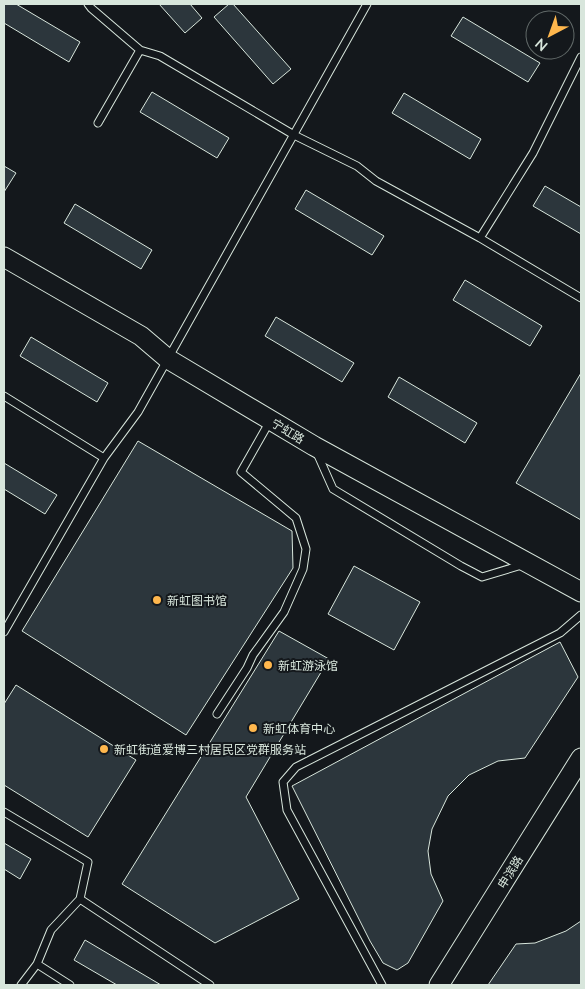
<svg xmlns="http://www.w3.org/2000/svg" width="585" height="989" font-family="Lato,'Noto Sans SC',sans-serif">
<rect width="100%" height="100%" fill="#14181c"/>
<!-- building -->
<path fill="#2c363c" stroke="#d8e6dc" d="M 4,4 L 16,4 L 80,42 L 69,62 L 4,23 Z
M 159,4 L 190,4 L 202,18 L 185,33 Z
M 229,4 L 233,4 L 291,69 L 273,84 L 214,17 Z
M 463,17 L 540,63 L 528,82 L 451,36 Z
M 152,92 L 229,138 L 217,158 L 140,112 Z
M 404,93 L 481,139 L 470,159 L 392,113 Z
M 4,166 L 16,173 L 4,192 Z
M 545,186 L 581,207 L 581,234 L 533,206 Z
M 306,190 L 384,236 L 372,255 L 295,209 Z
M 75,204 L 152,250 L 141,269 L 64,223 Z
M 465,280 L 542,326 L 530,346 L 453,300 Z
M 276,317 L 354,363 L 342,382 L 265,336 Z
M 31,337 L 108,383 L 97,402 L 20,356 Z
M 581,373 L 581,520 L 516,483 Z
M 399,377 L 477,423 L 465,443 L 388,397 Z
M 138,441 L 292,531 L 293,568 L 186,735 L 22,631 Z
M 4,463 L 57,495 L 45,514 L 4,489 Z
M 354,566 L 420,602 L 394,650 L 328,614 Z
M 279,631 L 329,659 L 246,797 L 299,899 L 215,943 L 122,884 Z
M 560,642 L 578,677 L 525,758 L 498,761 L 469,775 L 448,796 L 432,829 L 428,851 L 431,874 L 443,901 L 408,963 L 397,970 L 383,963 L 370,941 L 292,786 Z
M 16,685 L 136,760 L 88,837 L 4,785 L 4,704 Z
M 4,843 L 31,859 L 20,879 L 4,869 Z
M 581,921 L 581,985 L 488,985 L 516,944 L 535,943 L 566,931 Z
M 85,940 L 161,985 L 117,985 L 74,960 Z"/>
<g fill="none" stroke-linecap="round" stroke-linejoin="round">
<defs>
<path id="lane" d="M 88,4 L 91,8 L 140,50 L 160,56 L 294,135 L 357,166 L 376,181 L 480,238 L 581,298
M 98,123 L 140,50
M 480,238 L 533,153 L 581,57
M 4,396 L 104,458
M 317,453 L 333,489 L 461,566 L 482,577 L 525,564
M 4,632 L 104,458 L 138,412 L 367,4
M 217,714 L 247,668 L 253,655 L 284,612 L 303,569 L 306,549 L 296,518 L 241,472 L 270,421
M 4,812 L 88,862 L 80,899 L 51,930 L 37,964 L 21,985
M 80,899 L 210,985
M 37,964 L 70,985
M 382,985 L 287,810 L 283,782 L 296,767 L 560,633 L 581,615"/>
<path id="secondary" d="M 4,257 L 141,336 L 168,359 L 314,446 L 581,592
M 439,985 L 581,758"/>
</defs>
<!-- lane casing -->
<use href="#lane" stroke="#d8e6dc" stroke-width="9"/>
<!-- secondary casing -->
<use href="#secondary" stroke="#d8e6dc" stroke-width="21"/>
<!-- lane -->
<use href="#lane" stroke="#14181c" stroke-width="7"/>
<!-- secondary -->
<use href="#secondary" stroke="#14181c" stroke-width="19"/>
</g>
<!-- markers -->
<g fill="#ffb74d" stroke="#14181c" stroke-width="2">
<circle cx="157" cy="600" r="5"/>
<circle cx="268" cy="665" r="5"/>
<circle cx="253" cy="728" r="5"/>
<circle cx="104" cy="749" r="5"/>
</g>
<g text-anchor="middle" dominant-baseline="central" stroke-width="4" stroke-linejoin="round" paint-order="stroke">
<!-- street labels -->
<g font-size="12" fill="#d8e6dc" stroke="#14181c">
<text transform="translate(288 431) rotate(31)">宁虹路</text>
<text transform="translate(510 872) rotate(-58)">申滨路</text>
</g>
<!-- poi labels -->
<g font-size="12" fill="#d8e6dc" stroke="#14181c" text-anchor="start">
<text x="167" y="600">新虹图书馆</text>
<text x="278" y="665">新虹游泳馆</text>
<text x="263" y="728">新虹体育中心</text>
<text x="114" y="749">新虹街道爱博三村居民区党群服务站</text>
</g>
</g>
<!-- border -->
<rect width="585" height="989" fill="none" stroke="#d8e6dc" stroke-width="10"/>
<!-- north arrow -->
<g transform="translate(550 35) rotate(221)"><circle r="24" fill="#14181c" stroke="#626a69"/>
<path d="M0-4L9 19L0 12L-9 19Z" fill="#ffb74d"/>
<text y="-8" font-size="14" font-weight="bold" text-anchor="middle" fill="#d8e6dc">N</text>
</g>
</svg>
